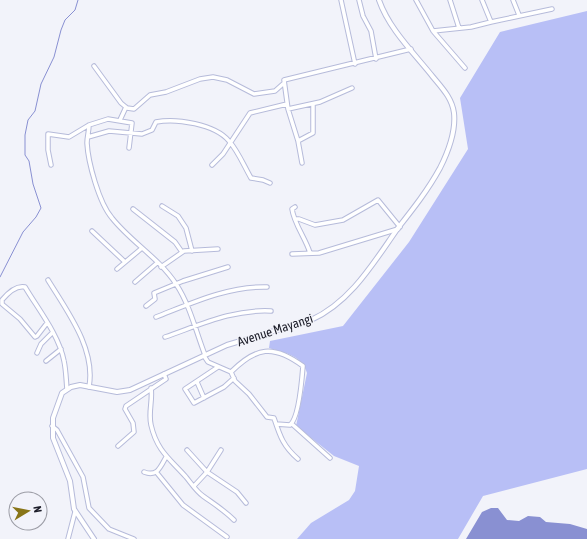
<svg xmlns="http://www.w3.org/2000/svg" width="587" height="539" font-family="'Asap Condensed',sans-serif">
<rect width="100%" height="100%" fill="#f2f3fa"/>
<!-- forest -->
<path fill="#b8bff6" d="M 587,11 L 587,469 L 483,496 L 458,539 L 297,539 L 311,523 L 349,500 L 355,491 L 359,466 L 334,456 L 296,426 L 307,373 C 302,355 285,353 269,348 L 270,341 L 343,326 L 409,242 L 468,149 L 460,98 L 500,32 Z"/>
<!-- water -->
<path fill="#8990d2" d="M 491,508 L 498,508 L 507,520 L 519,521 L 528,516 L 540,517 L 546,522 L 570,524 L 587,529 L 587,539 L 466,539 L 482,512 Z"/>
<g fill="none" stroke-linecap="round" stroke-linejoin="round">
<!-- stream -->
<path stroke="#8990d2" stroke-width="1" d="M 0,277 L 23,232 L 36,217 L 41,208 L 33,184 L 29,161 L 25,155 L 25,135 L 28,120 L 35,111 L 41,84 L 54,57 L 61,30 L 65,20 L 75,10 L 78,0"/>
<defs>
<path id="minor" d="M 341,0 L 355,64
M 359,0 L 363,16 L 371,31 L 376,59
M 416,0 L 433,31 L 465,68
M 450,0 L 459,28
M 482,0 L 491,22 L 552,9
M 513,0 L 519,15
M 433,31 L 471,27 L 491,22
M 94,66 L 121,103 L 127,108 L 134,109 L 150,95 L 166,92 L 200,79 L 213,77 L 227,80 L 254,94 L 275,91 L 284,83
M 288,109 L 320,102 L 352,88
M 120,120 L 126,107
M 89,125 C 89,131 87,137 87,143 C 88,162 99,203 112,218 C 131,242 159,258 176,284 C 190,305 196,332 205,355
M 88,137 L 109,131 L 142,134 L 152,130 L 156,122 C 176,118 215,124 229,141 C 238,151 244,166 251,178 L 263,180 L 270,183
M 298,141 L 313,133 L 313,104
M 302,163 L 298,141 L 288,109 L 284,80 L 411,49
M 51,165 L 48,150 L 48,134 L 69,137 L 89,125 L 108,119 L 132,123 L 129,148
M 212,165 L 223,154 L 250,113 L 287,104
M 162,206 L 178,216 L 186,228 L 192,251
M 295,207 L 292,209 C 294,224 306,239 310,253
M 133,209 L 175,242 L 182,252
M 296,219 L 299,219 L 315,225 L 343,220 L 378,200 L 400,227
M 92,231 L 125,262
M 292,254 L 319,253 L 398,229
M 161,267 L 184,251 L 218,249
M 117,269 L 142,248
M 48,280 C 67,311 96,349 89,387
M 135,282 L 157,263
M 146,306 L 155,299 L 154,293 L 183,281 L 228,267
M 156,317 C 192,303 228,286 267,287
M 47,323 L 37,336 L 35,337 L 20,319 L 2,304 L 2,300 C 7,294 16,285 25,287 C 38,309 59,335 64,361 C 66,370 66,379 67,389
M 165,337 C 200,325 233,309 271,311
M 37,353 L 41,344 L 52,333
M 204,356 L 208,362 L 231,372 L 235,381 L 249,394 L 267,417 L 274,418 C 280,436 283,446 298,459
M 46,361 L 61,349
M 218,367 L 185,389 L 194,403 L 224,387 L 234,378
M 231,372 C 256,347 273,344 303,366 C 302,379 299,418 290,425 L 276,424
M 197,382 L 204,398
M 151,388 C 153,401 148,412 151,425 C 157,451 170,459 186,477 C 191,483 196,491 203,496 C 214,504 224,510 234,520
M 292,424 L 330,458
M 52,426 L 57,430 L 83,477 L 89,508 L 109,529 L 134,539
M 118,446 L 134,432 L 133,423 L 125,409 L 126,406 L 166,379 L 164,374
M 187,450 L 207,472 L 221,450
M 144,472 C 157,477 160,468 166,457
M 157,473 L 183,505 L 227,537
M 194,486 L 207,472 L 237,492 L 246,503
M 68,539 L 75,512"/>
<path id="tertiary" d="M 94,539 L 74,509 L 70,481 L 53,438 L 53,418 L 62,393 L 71,387 L 80,385 L 117,392 L 130,390 L 227,345 L 311,320 C 351,302 374,262 398,228 C 413,209 428,190 440,168 C 448,152 456,131 454,113 C 452,98 442,88 433,77 C 414,53 389,29 379,0"/>
</defs>
<!-- minor casing -->
<use href="#minor" stroke="#b6bbda" stroke-width="5.5"/>
<!-- tertiary casing -->
<use href="#tertiary" stroke="#b6bbda" stroke-width="6"/>
<!-- minor -->
<use href="#minor" stroke="#fff" stroke-width="3.5"/>
<!-- tertiary -->
<use href="#tertiary" stroke="#fff" stroke-width="4"/>
</g>
<g text-anchor="middle" dominant-baseline="central" stroke-width="3" stroke-linejoin="round" paint-order="stroke">
<!-- street labels -->
<g font-size="13" fill="#1c1d29" stroke="#f2f3fa">
<text transform="translate(275 330) rotate(-18)">Avenue Mayangi</text>
</g>
</g>
<!-- north arrow -->
<g transform="translate(28 511) rotate(80)"><circle r="19" fill="#f2f3fa" stroke="#9c9da6"/>
<path d="M0-3L7 15L0 10L-7 15Z" fill="#887518"/>
<text y="-6" font-size="11" font-weight="bold" text-anchor="middle" fill="#1c1d29">N</text>
</g>
</svg>
